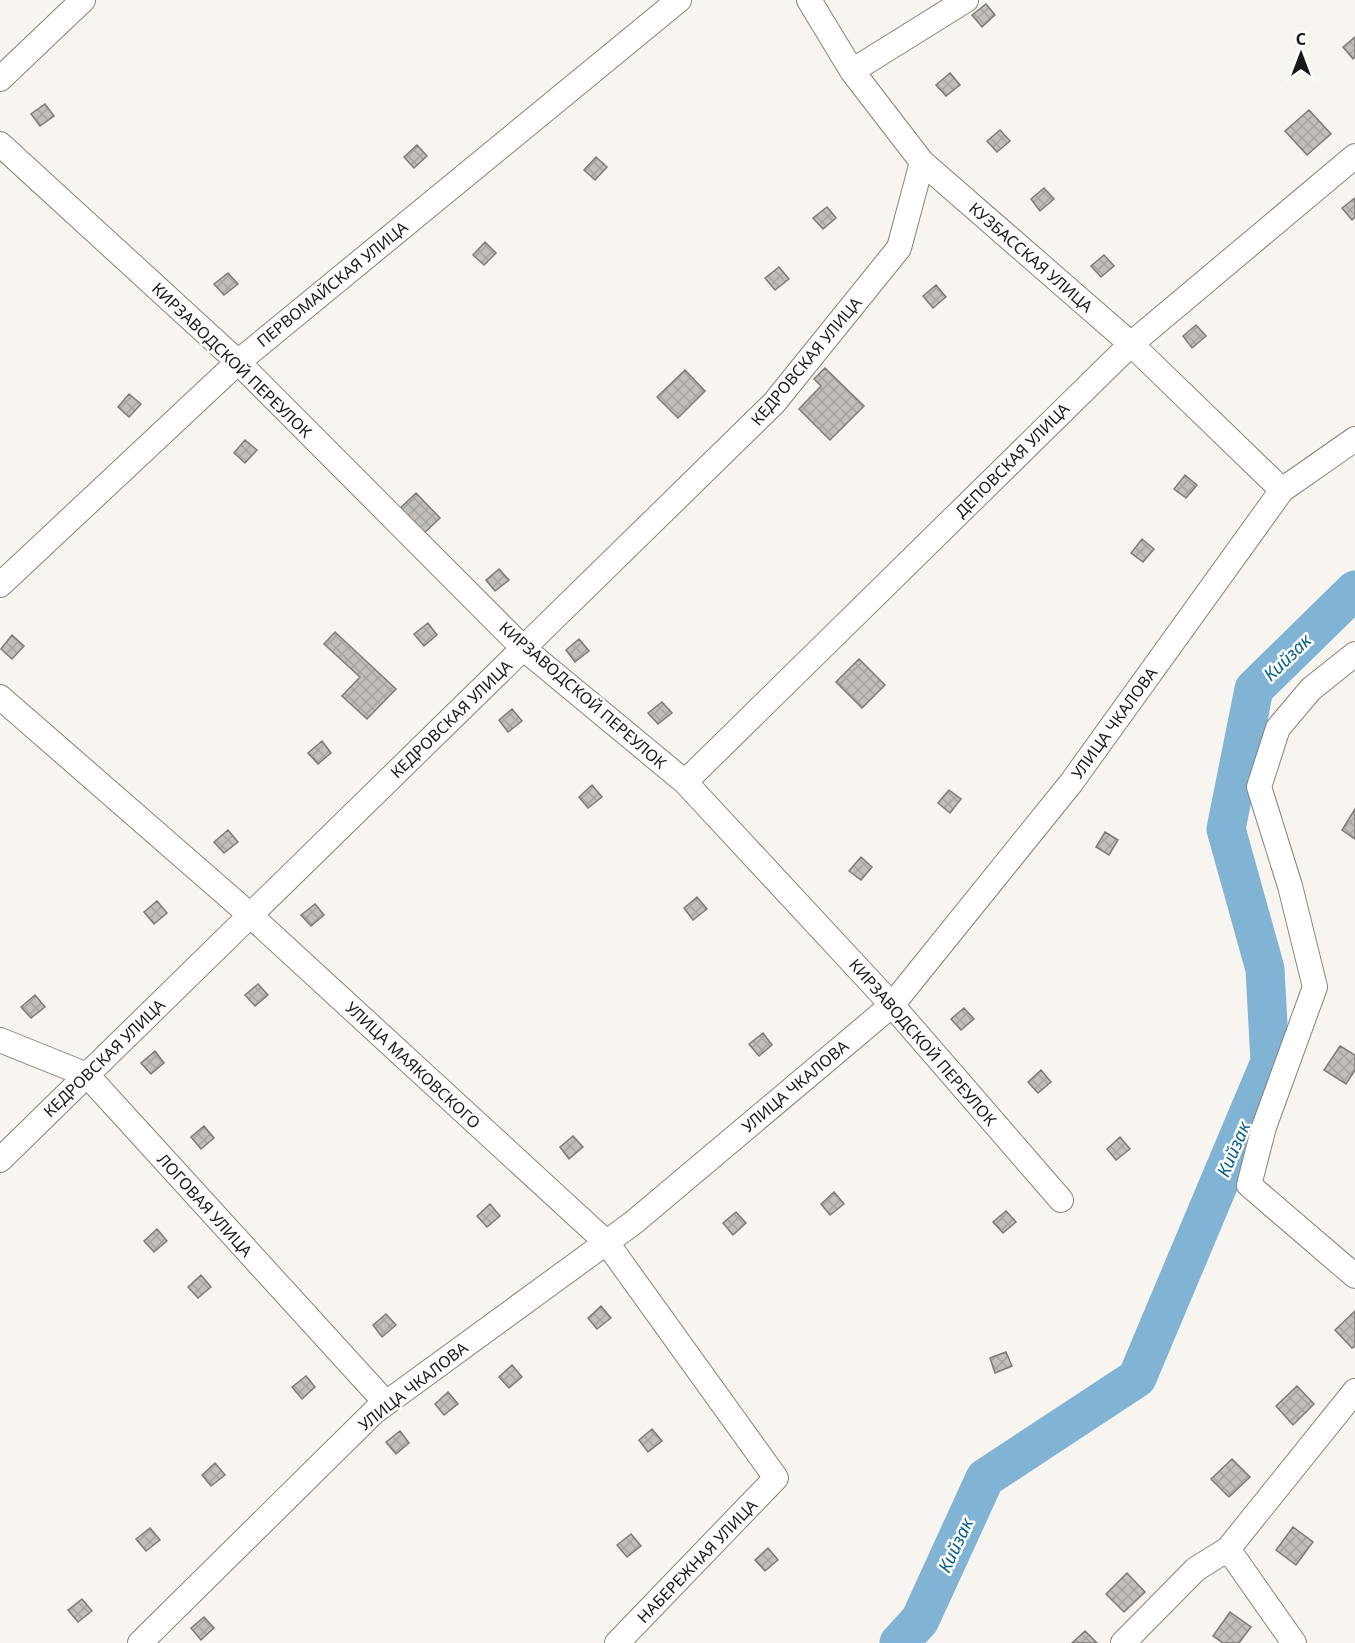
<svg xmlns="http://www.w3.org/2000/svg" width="1355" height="1643" font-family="'Noto Sans',sans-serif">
<defs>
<pattern id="building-cross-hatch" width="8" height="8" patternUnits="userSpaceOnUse" patternTransform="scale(1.5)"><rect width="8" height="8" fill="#c2beba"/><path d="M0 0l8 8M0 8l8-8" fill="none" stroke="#a6a39f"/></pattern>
</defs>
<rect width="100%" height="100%" fill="#f8f5f1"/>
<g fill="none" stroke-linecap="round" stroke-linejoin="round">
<!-- river -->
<path stroke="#81b3d4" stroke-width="39" d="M 899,1643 L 920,1620 L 985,1478 L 1137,1378 L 1270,1062 L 1265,969 L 1226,829 L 1254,689 L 1355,590"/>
</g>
<!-- building -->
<path fill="url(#building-cross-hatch)" stroke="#7f7b78" stroke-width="1.5" d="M 986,4 L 995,15 L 982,27 L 972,15 Z
M 1355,37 L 1355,57 L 1353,59 L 1343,47 Z
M 950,73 L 960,85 L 946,96 L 936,85 Z
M 45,104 L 54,116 L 40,126 L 31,114 Z
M 1309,110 L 1331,134 L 1307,155 L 1285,131 Z
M 1000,130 L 1010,141 L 997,152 L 987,141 Z
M 417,145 L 427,156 L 414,168 L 404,157 Z
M 596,157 L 607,167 L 595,180 L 584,170 Z
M 1044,188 L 1054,199 L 1040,211 L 1031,199 Z
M 1355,198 L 1355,217 L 1352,220 L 1342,208 Z
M 827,207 L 836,218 L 823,229 L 813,218 Z
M 485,242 L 496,253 L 484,265 L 473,255 Z
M 1104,255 L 1114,266 L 1101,277 L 1091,266 Z
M 779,267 L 789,279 L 775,290 L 765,278 Z
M 228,273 L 238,284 L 224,295 L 214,284 Z
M 936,285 L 946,297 L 933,308 L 923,296 Z
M 1196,325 L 1206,336 L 1192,348 L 1183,336 Z
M 825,368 L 864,406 L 830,440 L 799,409 L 821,386 L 814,379 Z
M 685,370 L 705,391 L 678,418 L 657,397 Z
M 129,394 L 141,404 L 129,417 L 118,407 Z
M 245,440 L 257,450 L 245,463 L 234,453 Z
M 1185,475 L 1197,485 L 1186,498 L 1174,489 Z
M 416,493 L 440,518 L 417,540 L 393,515 Z
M 1142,539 L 1154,549 L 1143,562 L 1131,553 Z
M 499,569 L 509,580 L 495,591 L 486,580 Z
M 428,623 L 437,635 L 424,646 L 414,634 Z
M 335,632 L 396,689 L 367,719 L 342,696 L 360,677 L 324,644 Z
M 12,635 L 24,646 L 12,659 L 1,649 Z
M 579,639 L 589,651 L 575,662 L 566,650 Z
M 859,659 L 885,685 L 862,708 L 836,682 Z
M 662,702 L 672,713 L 658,724 L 648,713 Z
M 512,709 L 522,721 L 508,732 L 499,720 Z
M 322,741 L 331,753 L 318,764 L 308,753 Z
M 592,785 L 602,797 L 588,808 L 579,797 Z
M 949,790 L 961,799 L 950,813 L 938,803 Z
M 1355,809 L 1355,839 L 1342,830 Z
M 228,830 L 238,842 L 224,853 L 214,842 Z
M 1105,832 L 1118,840 L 1109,855 L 1096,847 Z
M 861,857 L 872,867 L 861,880 L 849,871 Z
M 697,897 L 707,909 L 693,920 L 684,908 Z
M 157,901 L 167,913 L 154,924 L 144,912 Z
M 315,904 L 324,915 L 311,926 L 301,915 Z
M 258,984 L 268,995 L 255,1006 L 245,995 Z
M 35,995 L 45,1007 L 31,1018 L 21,1007 Z
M 964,1008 L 974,1019 L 961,1030 L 951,1019 Z
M 763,1033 L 772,1045 L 759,1056 L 749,1044 Z
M 1340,1046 L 1355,1055 L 1355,1070 L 1346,1084 L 1324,1070 Z
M 155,1051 L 164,1063 L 151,1074 L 141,1063 Z
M 1041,1070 L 1051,1082 L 1038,1093 L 1028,1082 Z
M 204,1126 L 214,1138 L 201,1149 L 191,1137 Z
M 573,1136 L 583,1147 L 569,1159 L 560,1147 Z
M 1120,1137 L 1130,1149 L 1116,1160 L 1107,1149 Z
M 834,1192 L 844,1204 L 830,1215 L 821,1204 Z
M 490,1204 L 500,1216 L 487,1227 L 477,1216 Z
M 1006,1211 L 1016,1222 L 1003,1233 L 993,1222 Z
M 736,1212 L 746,1223 L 733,1235 L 723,1223 Z
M 157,1229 L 167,1241 L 154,1252 L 144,1241 Z
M 201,1275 L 211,1287 L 198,1298 L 188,1287 Z
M 601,1306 L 611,1318 L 597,1329 L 588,1318 Z
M 1355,1311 L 1355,1346 L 1352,1348 L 1335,1330 Z
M 386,1314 L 396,1325 L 382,1337 L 373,1325 Z
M 1006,1352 L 1012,1366 L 995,1373 L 990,1358 Z
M 512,1365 L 522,1377 L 509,1388 L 499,1377 Z
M 306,1376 L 315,1387 L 302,1399 L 292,1387 Z
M 1297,1386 L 1314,1404 L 1293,1425 L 1276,1406 Z
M 448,1392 L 458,1404 L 444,1415 L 435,1404 Z
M 652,1429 L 662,1441 L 648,1452 L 639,1440 Z
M 400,1431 L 409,1443 L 396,1454 L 386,1442 Z
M 1232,1459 L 1250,1477 L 1229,1497 L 1211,1479 Z
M 215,1463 L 225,1475 L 211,1486 L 202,1475 Z
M 1293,1527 L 1313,1542 L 1296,1565 L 1276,1550 Z
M 150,1528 L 160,1540 L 146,1551 L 136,1539 Z
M 631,1534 L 641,1546 L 627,1557 L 617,1545 Z
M 768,1548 L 778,1560 L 765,1571 L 755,1560 Z
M 1127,1573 L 1145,1592 L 1124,1612 L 1106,1594 Z
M 82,1599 L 92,1611 L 78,1622 L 68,1610 Z
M 1230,1612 L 1251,1627 L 1239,1643 L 1223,1643 L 1213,1636 Z
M 204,1617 L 214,1628 L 201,1640 L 191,1628 Z
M 1085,1631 L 1097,1643 L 1072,1643 Z"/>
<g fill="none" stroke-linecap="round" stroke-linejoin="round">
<defs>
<path id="minor" d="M 809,0 L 852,71 L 922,162 L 1131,344 L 1282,490
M 852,71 L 966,0
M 0,79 L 83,0
M 0,144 L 238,362 L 523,648 L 685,782 L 892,1005 L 1061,1200
M 0,585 L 238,362 L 679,0
M 1355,654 L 1311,689 L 1278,728 L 1259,787 L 1290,886 L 1315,987 L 1264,1127 L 1249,1185 L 1355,1276
M 0,697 L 250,915 L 607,1243 L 776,1478 L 617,1643
M 685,782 L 1131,344 L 1355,156
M 0,1040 L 87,1075 L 386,1403
M 0,1160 L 774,403 L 899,248 L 922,162
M 1228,1549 L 1294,1643
M 140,1643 L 374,1412 L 633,1223 L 892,1005 L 1071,783 L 1282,490 L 1355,439
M 1123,1643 L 1196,1569 L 1228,1549 L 1355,1391"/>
</defs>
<!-- minor casing -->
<use href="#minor" stroke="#85837f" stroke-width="26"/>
<!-- minor -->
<use href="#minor" stroke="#fff" stroke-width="24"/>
</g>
<g text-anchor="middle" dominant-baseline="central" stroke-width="5" stroke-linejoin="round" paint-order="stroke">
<!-- street labels -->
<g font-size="16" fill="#191816" stroke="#fff">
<text transform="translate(1031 257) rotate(41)">КУЗБАССКАЯ УЛИЦА</text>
<text transform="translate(332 284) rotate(-39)">ПЕРВОМАЙСКАЯ УЛИЦА</text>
<text transform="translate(232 360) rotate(44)">КИРЗАВОДСКОЙ ПЕРЕУЛОК</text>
<text transform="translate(806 361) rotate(-50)">КЕДРОВСКАЯ УЛИЦА</text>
<text transform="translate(1012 460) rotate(-45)">ДЕПОВСКАЯ УЛИЦА</text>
<text transform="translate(583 695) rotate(41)">КИРЗАВОДСКОЙ ПЕРЕУЛОК</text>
<text transform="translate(451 719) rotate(-44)">КЕДРОВСКАЯ УЛИЦА</text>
<text transform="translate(1114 723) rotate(-54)">УЛИЦА ЧКАЛОВА</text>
<text transform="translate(923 1042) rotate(49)">КИРЗАВОДСКОЙ ПЕРЕУЛОК</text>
<text transform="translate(104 1058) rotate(-44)">КЕДРОВСКАЯ УЛИЦА</text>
<text transform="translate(413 1065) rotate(43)">УЛИЦА МАЯКОВСКОГО</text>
<text transform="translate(795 1086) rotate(-40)">УЛИЦА ЧКАЛОВА</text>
<text transform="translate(205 1205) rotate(48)">ЛОГОВАЯ УЛИЦА</text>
<text transform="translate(413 1386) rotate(-38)">УЛИЦА ЧКАЛОВА</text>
<text transform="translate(697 1561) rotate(-46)">НАБЕРЕЖНАЯ УЛИЦА</text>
</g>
<!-- water labels -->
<g font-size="18" font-style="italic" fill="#045f89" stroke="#fff">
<text transform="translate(1287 657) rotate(-44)">Кийзак</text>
<text transform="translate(1233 1149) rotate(-67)">Кийзак</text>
<text transform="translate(955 1545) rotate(-65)">Кийзак</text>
</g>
</g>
<!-- north arrow -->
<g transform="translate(1301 54)" stroke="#ffffff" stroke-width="4.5" paint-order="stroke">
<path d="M0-4.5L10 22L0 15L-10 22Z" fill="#191816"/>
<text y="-9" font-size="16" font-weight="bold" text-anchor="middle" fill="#191816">С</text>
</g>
</svg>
